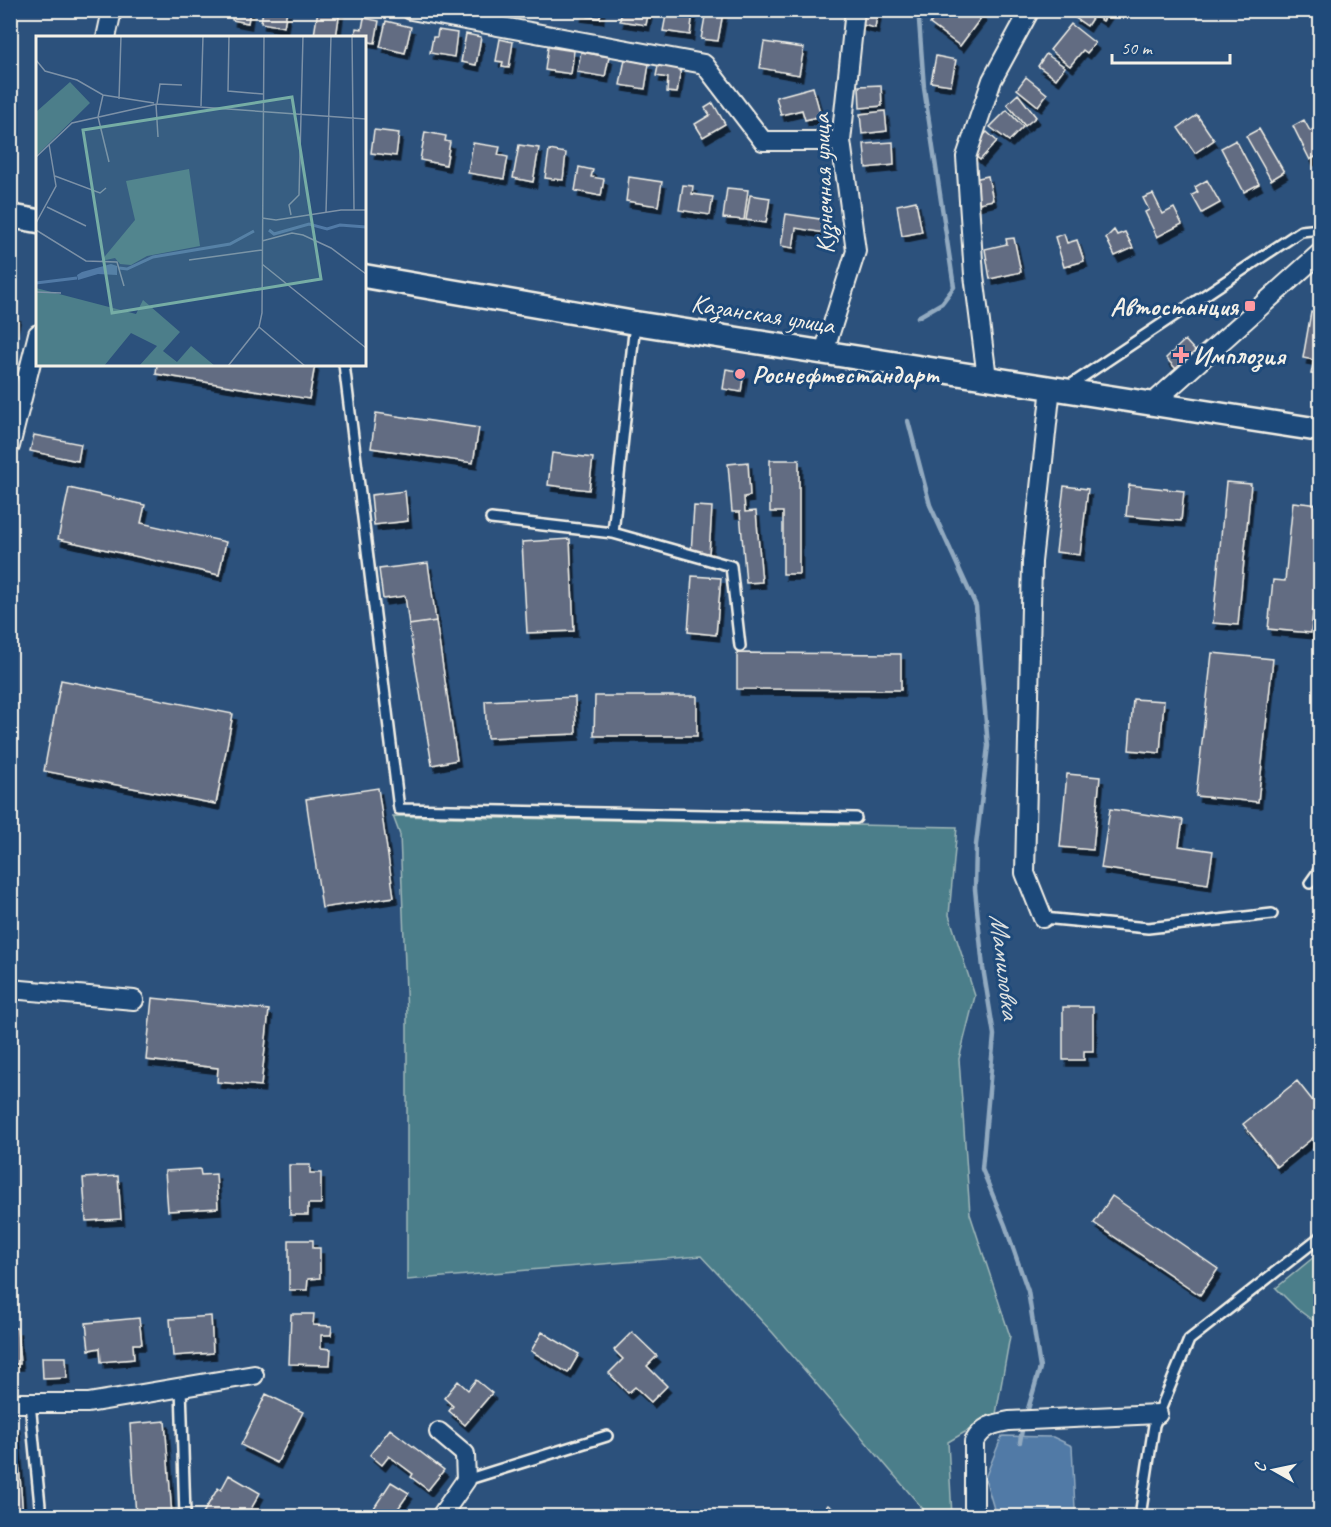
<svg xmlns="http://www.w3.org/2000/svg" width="1331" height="1527" font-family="Caveat,sans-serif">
<defs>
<filter id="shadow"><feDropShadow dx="3.5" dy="6" stdDeviation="0" flood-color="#0009"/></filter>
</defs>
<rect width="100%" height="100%" fill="#2c517c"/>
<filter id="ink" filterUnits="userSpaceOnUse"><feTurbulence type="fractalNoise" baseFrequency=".0167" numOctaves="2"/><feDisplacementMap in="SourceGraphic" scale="12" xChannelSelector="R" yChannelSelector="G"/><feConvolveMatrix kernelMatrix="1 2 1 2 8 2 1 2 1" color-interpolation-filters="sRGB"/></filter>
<g filter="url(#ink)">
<!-- green -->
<path fill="#4c7e8a" stroke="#a0b8b9" stroke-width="1.5" d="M 393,816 L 957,827 L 949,915 L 975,996 L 959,1059 L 970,1214 L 1010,1336 L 996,1414 L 948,1442 L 952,1516 L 929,1516 L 773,1333 L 701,1256 L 407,1280 L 407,1017 L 400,835 Z
M 1320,1252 L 1320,1326 L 1296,1308 L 1276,1288 Z"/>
<!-- water -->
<path fill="#517aa6" stroke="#92aac0" stroke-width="1.5" d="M 1002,1436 L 1053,1437 L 1072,1446 L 1075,1509 L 1072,1516 L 996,1516 L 985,1478 Z"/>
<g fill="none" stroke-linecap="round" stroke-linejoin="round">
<!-- stream -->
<path stroke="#92aac0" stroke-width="4.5" d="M 918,317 L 942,303 L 954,287 L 924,88 L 919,20 L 924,10
M 908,421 L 930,505 L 976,606 L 988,746 L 976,845 L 975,889 L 983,968 L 994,1035 L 982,1169 L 1005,1225 L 1028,1291 L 1040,1368 L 1026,1416
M 1020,1442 L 1023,1424"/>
</g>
<!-- building -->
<path fill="#626c82" stroke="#f4f1e8" stroke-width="1.5" filter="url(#shadow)" d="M 233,10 L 250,10 L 248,23 L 232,20 Z
M 263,10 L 287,10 L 284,27 L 261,23 Z
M 318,10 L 340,10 L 336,38 L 314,35 Z
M 579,10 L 601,10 L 600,18 L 578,15 Z
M 622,10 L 649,10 L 646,25 L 620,21 Z
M 667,10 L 693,12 L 690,35 L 663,31 Z
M 860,10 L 878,10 L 875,28 L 858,24 Z
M 939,10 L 978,10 L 983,15 L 960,46 L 930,24 Z
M 1079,10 L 1106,10 L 1109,12 L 1103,21 L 1094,15 L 1087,26 L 1074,17 Z
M 706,11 L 723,13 L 718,41 L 701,39 Z
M 364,18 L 379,21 L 375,43 L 364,41 L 364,38 L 355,38 L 356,28 L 362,29 Z
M 386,21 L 411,27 L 405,53 L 380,47 Z
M 1071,24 L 1095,43 L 1087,53 L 1083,50 L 1070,66 L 1050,50 Z
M 438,30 L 457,33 L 454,57 L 430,53 L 433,37 L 437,37 Z
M 466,34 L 481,37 L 476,65 L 461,62 Z
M 500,39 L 513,42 L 509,68 L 502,67 L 503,62 L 496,61 Z
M 764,42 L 804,48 L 799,75 L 760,68 Z
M 548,47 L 574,51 L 571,74 L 545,70 Z
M 581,52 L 609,57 L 605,77 L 577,72 Z
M 1046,54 L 1065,67 L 1056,79 L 1038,66 Z
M 936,56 L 956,60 L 951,85 L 931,82 Z
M 625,59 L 649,64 L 645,89 L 620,85 Z
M 658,66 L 681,68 L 677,93 L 667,92 L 668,78 L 656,76 Z
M 1026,77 L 1047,94 L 1038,106 L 1017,89 Z
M 881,85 L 882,106 L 860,108 L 859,86 Z
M 813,87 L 821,116 L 805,120 L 802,110 L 781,115 L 776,97 Z
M 1018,94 L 1036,117 L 1025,126 L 1007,104 Z
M 713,103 L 725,124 L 703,137 L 695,124 L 710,115 L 705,108 Z
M 1007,110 L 1023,127 L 1009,141 L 990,127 Z
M 885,111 L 887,131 L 862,134 L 860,114 Z
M 1197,115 L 1214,140 L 1195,153 L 1178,128 Z
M 1304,120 L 1310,131 L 1319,126 L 1320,129 L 1320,154 L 1310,160 L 1293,126 Z
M 1259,129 L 1284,172 L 1271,180 L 1246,136 Z
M 374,130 L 399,133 L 396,156 L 371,153 Z
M 425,132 L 446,136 L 445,141 L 450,142 L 446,165 L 420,160 Z
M 987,132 L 997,141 L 980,160 L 969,150 Z
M 1236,140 L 1259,184 L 1244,192 L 1221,148 Z
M 893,142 L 894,165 L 866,168 L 864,144 Z
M 473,143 L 500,147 L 498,155 L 508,157 L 504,179 L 468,173 Z
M 519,145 L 539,148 L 533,182 L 513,178 Z
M 549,150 L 566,153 L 563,180 L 545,178 Z
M 579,167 L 593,170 L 591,177 L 604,179 L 601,196 L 575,191 Z
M 988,176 L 993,200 L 974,204 L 969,180 Z
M 629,177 L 662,182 L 658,206 L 626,201 Z
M 1207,180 L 1220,203 L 1202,213 L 1192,195 L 1198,192 L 1195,187 Z
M 683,185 L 693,186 L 692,194 L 713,197 L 710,215 L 679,210 Z
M 727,188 L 748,190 L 744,220 L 723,218 Z
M 1153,194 L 1163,214 L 1174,208 L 1182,224 L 1157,237 L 1145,212 L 1149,210 L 1143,198 Z
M 750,195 L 770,198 L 766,223 L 746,220 Z
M 916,201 L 922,232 L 902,236 L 897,205 Z
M 786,214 L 826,220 L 824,233 L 796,228 L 793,248 L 781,246 Z
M 1114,230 L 1117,235 L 1125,232 L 1133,248 L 1115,256 L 1106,238 Z
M 1064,234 L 1067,243 L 1077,240 L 1084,261 L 1064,267 L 1055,237 Z
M 1014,238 L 1021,272 L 990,279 L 985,249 L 1007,244 L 1006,239 Z
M 1311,312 L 1320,313 L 1320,375 L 1311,374 L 1314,360 L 1303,358 Z
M 10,313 L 17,315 L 14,328 L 10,328 Z
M 1185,340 L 1196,352 L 1177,370 L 1166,358 Z
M 157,364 L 314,364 L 315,365 L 309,399 L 156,374 Z
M 726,369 L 744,372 L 741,392 L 723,389 Z
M 376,413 L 479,428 L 473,463 L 371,448 Z
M 34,435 L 81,444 L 78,461 L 30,451 Z
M 552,453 L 593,458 L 589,490 L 548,485 Z
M 770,460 L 799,460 L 799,574 L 783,574 L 783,512 L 770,512 Z
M 748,462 L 750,496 L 744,497 L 745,512 L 756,511 L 762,582 L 746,583 L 740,512 L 732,512 L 728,464 Z
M 1226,482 L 1251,484 L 1238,625 L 1213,623 Z
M 1129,485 L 1184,491 L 1181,521 L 1126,516 Z
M 1064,486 L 1088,489 L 1080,555 L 1056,552 Z
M 69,488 L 145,505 L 141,523 L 226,542 L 219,575 L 58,539 Z
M 405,491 L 408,521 L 374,525 L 371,495 Z
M 1293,502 L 1320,505 L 1320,538 L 1311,633 L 1268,629 L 1273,580 L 1285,581 Z
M 694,506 L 712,507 L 709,554 L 691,553 Z
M 570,539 L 574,631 L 527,633 L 522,542 Z
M 428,563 L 436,621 L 409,625 L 405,596 L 383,599 L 379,569 Z
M 692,576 L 721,578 L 716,635 L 688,632 Z
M 436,621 L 457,760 L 432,765 L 409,625 Z
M 737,653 L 901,654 L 901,690 L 737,689 Z
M 1212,653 L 1273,659 L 1258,802 L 1196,796 Z
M 61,680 L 233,714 L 216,804 L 44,771 Z
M 595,696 L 697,696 L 697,736 L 594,736 Z
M 575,697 L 576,734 L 487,738 L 485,701 Z
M 1133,699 L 1164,701 L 1160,753 L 1129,750 Z
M 1067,774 L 1100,777 L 1093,850 L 1060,847 Z
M 378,788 L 394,897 L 322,908 L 306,799 Z
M 1110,809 L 1183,820 L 1179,846 L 1213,851 L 1208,884 L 1101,868 Z
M 152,998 L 269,1010 L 261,1086 L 217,1082 L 218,1068 L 146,1060 Z
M 1063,1007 L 1093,1007 L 1093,1051 L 1084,1051 L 1084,1060 L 1063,1060 Z
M 1297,1081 L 1320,1110 L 1320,1132 L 1277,1167 L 1243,1124 Z
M 289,1165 L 310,1165 L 310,1173 L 321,1173 L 321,1204 L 308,1204 L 308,1215 L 290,1215 Z
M 200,1169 L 201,1175 L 216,1174 L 218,1208 L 168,1211 L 165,1171 Z
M 118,1176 L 121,1219 L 86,1221 L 83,1178 Z
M 1112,1196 L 1218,1269 L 1200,1295 L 1094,1223 Z
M 289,1240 L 313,1240 L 313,1248 L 320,1248 L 320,1278 L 308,1279 L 307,1290 L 289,1290 Z
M 291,1314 L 314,1314 L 313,1325 L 332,1326 L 331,1335 L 321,1335 L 321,1348 L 331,1349 L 330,1365 L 289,1364 Z
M 211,1316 L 213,1353 L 173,1356 L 170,1319 Z
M 139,1318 L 142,1344 L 133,1344 L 134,1359 L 101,1362 L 100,1348 L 89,1350 L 86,1323 Z
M 10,1328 L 17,1328 L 20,1364 L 10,1364 Z
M 542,1332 L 579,1354 L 568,1373 L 531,1351 Z
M 632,1332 L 657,1356 L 647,1366 L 667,1386 L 651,1402 L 635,1387 L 628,1393 L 609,1373 L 623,1359 L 614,1350 Z
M 42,1357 L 66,1357 L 67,1378 L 43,1379 Z
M 476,1380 L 492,1393 L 465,1425 L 449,1411 L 453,1406 L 444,1398 L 458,1381 L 468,1390 Z
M 266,1394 L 303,1412 L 277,1463 L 241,1445 Z
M 165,1421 L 172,1516 L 136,1516 L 130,1424 Z
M 16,1425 L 23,1516 L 10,1516 L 10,1426 Z
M 390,1429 L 444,1470 L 428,1490 L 411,1477 L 413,1474 L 389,1456 L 382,1465 L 370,1455 Z
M 229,1475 L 260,1493 L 247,1516 L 206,1516 L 203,1513 L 218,1488 L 221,1490 Z
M 391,1482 L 409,1493 L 397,1510 L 407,1516 L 374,1516 L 370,1514 Z
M 828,1505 L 843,1516 L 819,1516 Z"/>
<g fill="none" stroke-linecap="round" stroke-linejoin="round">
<defs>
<path id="service" d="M 344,364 L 399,809 L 856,818
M 1069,386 L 1301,231 L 1320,229
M 491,519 L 613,533 L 635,323
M 613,533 L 731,566 L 740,646
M 1310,883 L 1320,869
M 1043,918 L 1148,928 L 1272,914
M 181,1387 L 185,1516
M 30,1403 L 41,1516
M 466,1480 L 607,1436
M 1140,1516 L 1154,1425 L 1189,1340 L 1320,1237"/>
<path id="minor" d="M 411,10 L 704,64 L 763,141 L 841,141
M 106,38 L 112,10
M 824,352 L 856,251 L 841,141 L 855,10
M 987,378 L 974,275 L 966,157 L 992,80 L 1030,10
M 1154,402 L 1320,253
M 10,446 L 38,334
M 1043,918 L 1025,873 L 1032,562 L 1051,387
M 10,989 L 134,1000
M 10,1403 L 88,1403 L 254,1375
M 439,1432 L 465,1454 L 466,1480 L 441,1516
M 974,1516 L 974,1442 C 983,1426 993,1424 1009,1421 L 1158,1414"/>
<path id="tertiary" d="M 10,216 L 38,221
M 364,276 L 635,323 L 1320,430"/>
</defs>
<!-- service casing -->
<use href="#service" stroke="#f4f1e8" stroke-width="14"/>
<!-- minor casing -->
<use href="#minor" stroke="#f4f1e8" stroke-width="22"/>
<!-- tertiary casing -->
<use href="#tertiary" stroke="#f4f1e8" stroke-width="27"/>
<!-- service -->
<use href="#service" stroke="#1f4a7a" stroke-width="9"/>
<!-- minor -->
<use href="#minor" stroke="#1f4a7a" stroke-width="18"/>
<!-- tertiary -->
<use href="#tertiary" stroke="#1f4a7a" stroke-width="22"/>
</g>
</g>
<!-- markers -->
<g fill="#ff9aa2" stroke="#1f4a7a" stroke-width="2">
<rect x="1244" y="300" width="12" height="12" rx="3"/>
<path d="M1178 346h6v6h6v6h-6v6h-6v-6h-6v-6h6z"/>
<circle cx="740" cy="374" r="6"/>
</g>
<g text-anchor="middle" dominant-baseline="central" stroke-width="6" stroke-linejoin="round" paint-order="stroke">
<!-- street labels -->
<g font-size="26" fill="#f4f1e8" stroke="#1f4a7a">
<text transform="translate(823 184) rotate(-92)">Кузнечная улица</text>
<text transform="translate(763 314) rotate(9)">Казанская улица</text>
</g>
<!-- poi labels -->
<g font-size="26" font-weight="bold" fill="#f4f1e8" stroke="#1f4a7a" text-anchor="start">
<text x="1238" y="306" text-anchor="end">Автостанция</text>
<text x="1193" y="355">Имплозия</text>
<text x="752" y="374">Роснефтестандарт</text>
</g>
<!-- water labels -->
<g font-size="27" font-style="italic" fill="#dcdfde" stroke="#1f4a7a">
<text transform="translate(1005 966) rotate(83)">Мамиловка</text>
</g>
</g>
<!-- overview -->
<g transform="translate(36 36)">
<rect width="330" height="330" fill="#2c517c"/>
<path d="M 34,46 L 54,67 L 0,120 L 0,76 ZM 153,133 L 164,210 L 111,220 L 95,229 L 84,228 L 79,222 L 65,225 L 99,184 L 90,145 ZM 0,252 L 100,278 L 107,264 L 144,296 L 127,315 L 141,326 L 155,310 L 179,330 L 103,330 L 121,310 L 95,297 L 68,330 L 0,330 Z" fill="#4c7e8a"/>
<path d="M 75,228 L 81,230 L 81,239 L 62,238 L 42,244 L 41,239 L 46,236 Z" fill="#517aa6"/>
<path fill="none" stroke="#517aa6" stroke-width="3" d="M 233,194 L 238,198 L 273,188 L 291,193 L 304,189 L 330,191M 83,232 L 91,233 L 117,221 L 194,208 L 218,195M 0,247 L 41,242"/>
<path fill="none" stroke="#7c91a7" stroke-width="1.5" d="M 193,0 L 192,55 L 227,58M 316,0 L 318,174M 0,24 L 9,35 L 41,44 L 67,59 L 118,67M 67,59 L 62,81 L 73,126M 83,63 L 85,0M 120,68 L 122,101M 121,68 L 124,48 L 146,49M 165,70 L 167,0M 0,121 L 36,87 L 121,68 L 330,83M 19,140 L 64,157 L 70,152M 11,171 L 50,190M 290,176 L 295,0M 255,179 L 253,169 L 263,159 L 267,0M 226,182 L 240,184 L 305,174 L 330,174M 0,187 L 20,150 L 13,108M 0,194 L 50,225 L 81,226 L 88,250M 226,205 L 256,197 L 267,199 L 295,212 L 330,238M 153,224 L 226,214M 226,228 L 330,312M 0,256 L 25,257M 223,291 L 269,330M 192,330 L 223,291 L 226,277 L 228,0"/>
<path fill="#76ada5" fill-opacity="0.15" stroke="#76ada5" stroke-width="3" d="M 256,61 L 285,243 L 76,277 L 47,94 Z"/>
<rect width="330" height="330" fill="none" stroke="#f4f1e8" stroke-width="3"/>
</g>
<!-- margin -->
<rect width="1331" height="1527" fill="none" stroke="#1f4a7a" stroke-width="36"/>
<rect x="18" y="18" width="1295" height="1491" fill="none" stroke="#f4f1e8" stroke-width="2" filter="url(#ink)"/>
<!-- north arrow -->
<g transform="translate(1274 1470) rotate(279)" stroke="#1f4a7a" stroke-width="4.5" paint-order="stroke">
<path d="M0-4.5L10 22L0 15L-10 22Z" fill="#f4f1e8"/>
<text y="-9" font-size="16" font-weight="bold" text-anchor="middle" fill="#f4f1e8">С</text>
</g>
<!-- scale -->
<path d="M1112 54v9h118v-9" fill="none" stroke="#f4f1e8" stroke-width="3"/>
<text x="1121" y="54" font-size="18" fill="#f4f1e8" stroke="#1f4a7a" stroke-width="4.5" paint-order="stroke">50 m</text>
</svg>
